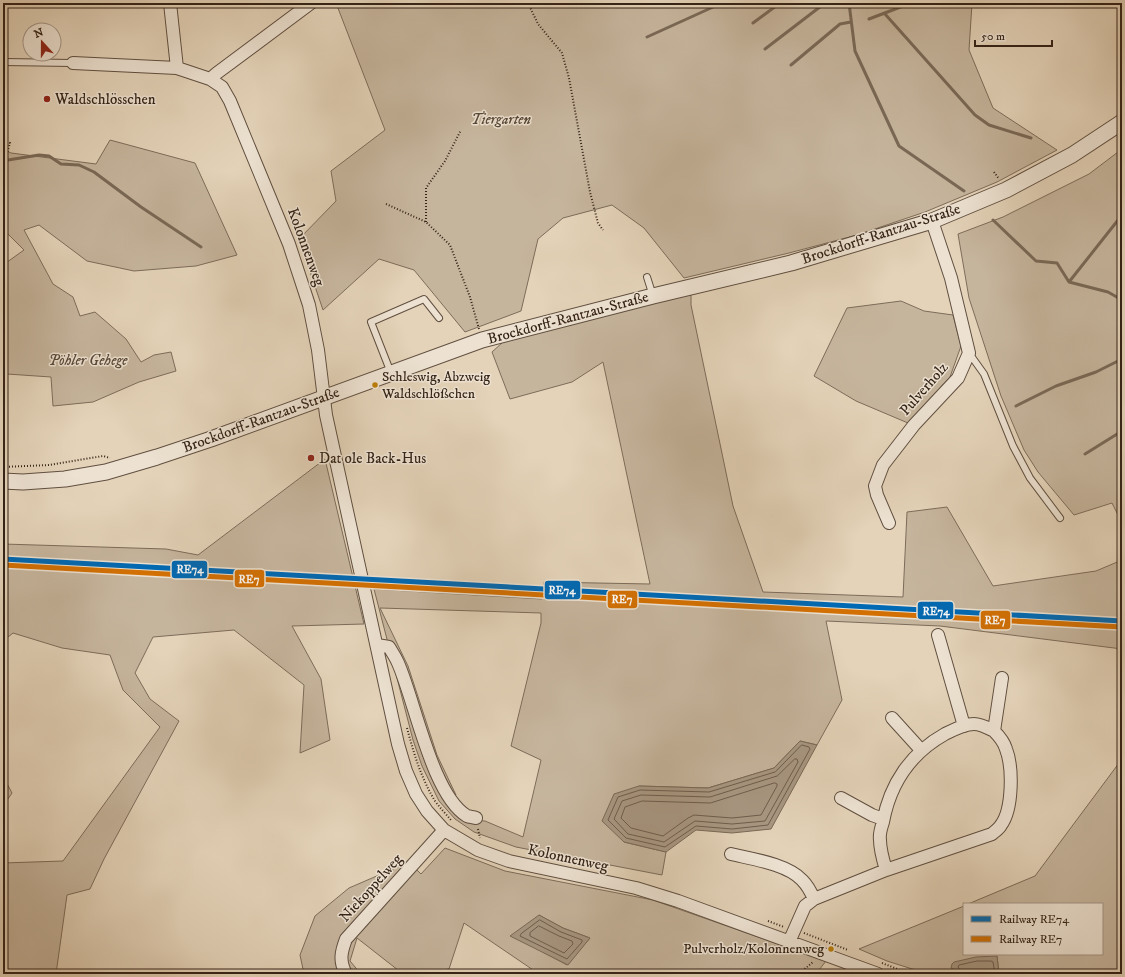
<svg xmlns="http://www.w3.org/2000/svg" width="1125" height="977" font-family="'IM FELL DW Pica',serif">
<rect width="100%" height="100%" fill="#e4d3b9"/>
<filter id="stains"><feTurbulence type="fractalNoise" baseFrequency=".005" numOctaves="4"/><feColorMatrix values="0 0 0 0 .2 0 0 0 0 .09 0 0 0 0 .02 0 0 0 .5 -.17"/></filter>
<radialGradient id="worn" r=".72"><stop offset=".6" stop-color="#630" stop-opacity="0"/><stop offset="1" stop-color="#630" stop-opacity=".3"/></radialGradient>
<!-- green -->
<path fill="#c6b59d" stroke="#7d6c5a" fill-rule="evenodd" d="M 336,3 L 972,3 L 969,50 L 993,108 L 1057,150 L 997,182 L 925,212 L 857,235 L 789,253 L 684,278 L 644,228 L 612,205 L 563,218 L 538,239 L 521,311 L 465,332 L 414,270 L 379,259 L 323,310 L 299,239 L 336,201 L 331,171 L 385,130 Z
M 110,140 L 195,163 L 237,255 L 196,266 L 134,271 L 87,261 L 39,225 L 24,230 L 53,284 L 73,297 L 80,316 L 95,312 L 126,339 L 141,362 L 154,355 L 171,352 L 176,371 L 139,382 L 93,402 L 53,406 L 51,377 L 7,374 L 3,375 L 3,265 L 24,250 L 3,229 L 3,149 L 11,153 L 96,164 Z
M 1122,149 L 1122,523 L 1112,503 L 1074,515 L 1038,472 L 1024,450 L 1001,396 L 969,298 L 958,234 L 1003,217 L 1089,174 Z
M 691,293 L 691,305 L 733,506 L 763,592 L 903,597 L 907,512 L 947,507 L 993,586 L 1096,571 L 1122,560 L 1122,649 L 940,626 L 826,621 L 842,700 L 817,745 L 800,741 L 774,768 L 708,788 L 639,786 L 624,842 L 666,852 L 662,875 L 516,847 L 474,832 L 455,819 L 439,801 L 422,766 L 413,740 L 374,589 L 542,599 L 544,582 L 650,584 L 603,362 L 572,382 L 510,399 L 492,352 L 503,342 ZM 380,608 L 541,613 L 541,623 L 511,746 L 541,760 L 523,837 L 485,821 L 470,820 L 449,801 L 456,795 L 437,755 L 408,666 Z
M 901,301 L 924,311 L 953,315 L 961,346 L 950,377 L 908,423 L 856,401 L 814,376 L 847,308 Z
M 325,459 L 364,624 L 292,626 L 321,679 L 330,740 L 300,753 L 304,685 L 234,630 L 153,637 L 135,673 L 150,699 L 179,721 L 104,859 L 90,889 L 67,895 L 56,974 L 3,974 L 3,863 L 63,861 L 160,727 L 123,690 L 110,655 L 62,648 L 13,633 L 3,641 L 3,544 L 166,549 L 198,555 Z
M 1122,759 L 1122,974 L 999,974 L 997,956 L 957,972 L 968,974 L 928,974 L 887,961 L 859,949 L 964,906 L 964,954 L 1102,954 L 1102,904 L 968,904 L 1035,876 Z
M 3,776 L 12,793 L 3,806 Z
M 445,848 L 505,871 L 653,900 L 826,961 L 816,974 L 539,974 L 464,923 L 449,969 L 419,974 L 403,974 L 357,938 L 350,961 L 361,974 L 304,974 L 300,955 L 315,916 L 349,888 L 409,862 L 421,874 ZM 539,915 L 563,928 L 590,938 L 567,965 L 543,952 Z"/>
<!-- water -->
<path fill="#a89782" stroke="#7a6957" d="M 800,741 L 817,745 L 771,829 L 732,833 L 696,830 L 666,852 L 624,842 L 602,821 L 614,794 L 639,786 L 708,788 L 774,768 Z
M 539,915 L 563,928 L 590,938 L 568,965 L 510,936 Z
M 997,956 L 999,974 C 983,974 964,977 951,968 L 952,964 L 954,962 L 976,957 Z"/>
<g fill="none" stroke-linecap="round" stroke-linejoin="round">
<!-- shore -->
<path stroke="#6e5d4c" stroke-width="1" d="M 802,745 L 809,747 L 810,749 L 768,825 L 732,829 L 696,826 L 665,847 L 626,838 L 608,820 L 618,797 L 640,790 L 709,792 L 775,772 Z
M 795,759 L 797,759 L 798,762 L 765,821 L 732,824 L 695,821 L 664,842 L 628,834 L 614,819 L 622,801 L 641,795 L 710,797 L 777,776 Z
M 775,783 L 777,784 L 777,786 L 761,815 L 732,818 L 694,815 L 688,818 L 663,836 L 631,828 L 621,818 L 625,807 L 642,801 L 710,803 Z
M 540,920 L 561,932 L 582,940 L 582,942 L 567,959 L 520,936 L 521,934 Z
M 539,926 L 559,936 L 572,941 L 573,944 L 564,953 L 530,936 L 530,933 Z
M 961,974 L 961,971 L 958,967 L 959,965 L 977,961 L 991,961 L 993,962 L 995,974"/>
<!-- stream -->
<path stroke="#7a6957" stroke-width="3" d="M 849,3 L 855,51 L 899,146 L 964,191
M 885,14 L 975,115 L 989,125 L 1031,138
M 869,19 L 911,3
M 753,23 L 780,3
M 647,37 L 722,3
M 765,49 L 825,3
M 791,65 L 840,24 L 851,22
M 3,157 L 8,160 L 39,155 L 49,156 L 61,164 L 79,165 L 94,172 L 141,207 L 201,247
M 993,220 L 1036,261 L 1057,263 L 1069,282 L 1108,292 L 1122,300
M 1069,282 L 1122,215
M 1016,406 L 1056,386 L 1096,372 L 1122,359
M 1085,454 L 1122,431"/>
<defs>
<path id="service" d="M 3,62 L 73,63
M 647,277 L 653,296
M 969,353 L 984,374 L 1013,446 L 1030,478 L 1060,518
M 391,373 L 371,322 L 424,299 L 439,318"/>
<path id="minor" d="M 170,3 L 177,68
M 73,63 L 177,68 L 210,79 L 222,87 L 230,101 L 289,244 L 309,305 L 318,350 L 326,415 L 398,744 L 406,771 L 416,794 L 427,811 L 444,830 L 478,850 L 509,861 L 636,888 L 678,901 L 878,974
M 210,79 L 217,73 L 311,3
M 889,523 L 877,495 L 875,486 L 883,465 L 914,425 L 958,378 L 969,353 L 951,278 L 932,221
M 938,635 L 964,726
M 377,645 L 389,647 C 392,652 396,658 398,663 C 415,701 432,795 467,816 C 470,817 473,817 476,818
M 892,718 L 921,750
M 841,798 L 872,815 L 883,819
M 731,854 C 752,859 787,864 802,880 C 807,885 811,892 814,899
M 886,870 C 883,860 880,850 880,840 C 879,834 881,828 883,822 C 890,784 911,753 945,734 C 953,730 964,724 974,724 C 981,724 988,728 994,731
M 789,942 L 805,906 L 814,899 L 886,870 L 992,834 C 995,831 999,829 1001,825 C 1013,809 1013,767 1006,749 C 1004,742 999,736 994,731 L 1002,678
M 346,974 C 339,961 341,952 346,939 L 444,830"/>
<path id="tertiary" d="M 3,481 L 23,482 L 65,479 L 106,472 L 157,457 L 211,439 L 482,340 L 653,296 L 791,263 L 932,221 L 1006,190 L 1072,155 L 1122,122"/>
</defs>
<!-- service casing -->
<use href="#service" stroke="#604f40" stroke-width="8"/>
<!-- minor casing -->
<use href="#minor" stroke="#604f40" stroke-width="14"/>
<!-- tertiary casing -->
<use href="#tertiary" stroke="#604f40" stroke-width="17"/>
<!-- path -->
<path stroke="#342317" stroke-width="2" stroke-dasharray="1 2" stroke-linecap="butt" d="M 528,3 L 538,24 L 562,53 L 569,78 L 590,192 L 598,223 L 603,230
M 3,137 L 4,140 L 10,143 L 3,167
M 994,172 L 999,179
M 386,204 L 426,222 L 450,245 L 470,297 L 479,329
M 426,222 L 426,188 L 445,161 L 461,130
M 3,467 L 49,465 L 103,456 L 110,458
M 407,728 C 414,754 421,778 435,801 C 440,808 446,814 451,820
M 478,829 L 480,838
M 768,921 L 784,927
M 804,933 L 848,950
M 882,963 L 905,972 L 921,974
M 794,974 L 801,972 L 813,962"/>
<!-- service -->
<use href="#service" stroke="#ede2d2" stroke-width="6"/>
<!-- minor -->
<use href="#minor" stroke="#ede2d2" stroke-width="12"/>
<!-- tertiary -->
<use href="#tertiary" stroke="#ede2d2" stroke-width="15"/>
<defs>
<path id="rail-1" d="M 3,559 L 1122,621"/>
<path id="rail-2" d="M 3,565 L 1122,627"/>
</defs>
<!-- rail-1 casing -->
<use href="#rail-1" stroke="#ede2d2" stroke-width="8"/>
<!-- rail-2 casing -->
<use href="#rail-2" stroke="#ede2d2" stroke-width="8"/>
<!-- rail-1 -->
<use href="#rail-1" stroke="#0069b4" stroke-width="5"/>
<!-- rail-2 -->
<use href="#rail-2" stroke="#d37003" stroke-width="5"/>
</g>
<!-- markers -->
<g fill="#8f2418" stroke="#ede2d2" stroke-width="1.5">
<circle cx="47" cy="99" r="4"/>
<circle cx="311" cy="458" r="4"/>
</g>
<g fill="#bc7f07" stroke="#ede2d2" stroke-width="1.5">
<circle cx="375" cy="385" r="3.5"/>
<circle cx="831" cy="949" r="3.5"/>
</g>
<g text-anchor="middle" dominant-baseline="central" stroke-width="3" stroke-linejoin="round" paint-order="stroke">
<!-- bus labels -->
<g font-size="14" fill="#342317" stroke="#ede2d2" text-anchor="start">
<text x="382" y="377">Schleswig, Abzweig<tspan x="382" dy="17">Waldschlößchen</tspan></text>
<text x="824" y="949" text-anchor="end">Pulverholz/Kolonnenweg</text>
</g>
<!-- poi labels -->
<g font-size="15" fill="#342317" stroke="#ede2d2" text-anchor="start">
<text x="55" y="99">Waldschlösschen</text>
<text x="319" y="458">Dat ole Back-Hus</text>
</g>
<!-- park labels -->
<g font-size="15" font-style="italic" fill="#584838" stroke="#ede2d2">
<text x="501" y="119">Tiergarten</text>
<text x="88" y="360">Pöhler Gehege</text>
</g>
<!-- street labels -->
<g font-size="15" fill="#342317" stroke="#ede2d2">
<text transform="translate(881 234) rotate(-18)">Brockdorff-Rantzau-Straße</text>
<text transform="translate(306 247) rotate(70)">Kolonnenweg</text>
<text transform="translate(568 318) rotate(-15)">Brockdorff-Rantzau-Straße</text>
<text transform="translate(924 389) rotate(-49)">Pulverholz</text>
<text transform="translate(261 420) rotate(-20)">Brockdorff-Rantzau-Straße</text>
<text transform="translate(568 858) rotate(12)">Kolonnenweg</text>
<text transform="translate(371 888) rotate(-48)">Niekoppelweg</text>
</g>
</g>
<g stroke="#ede2d2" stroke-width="1.5">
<rect x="171" y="560" width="37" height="19" rx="4" fill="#0069b4"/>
<rect x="234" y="569" width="31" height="19" rx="4" fill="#d37003"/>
<rect x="544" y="580" width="37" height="20" rx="4" fill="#0069b4"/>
<rect x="607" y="590" width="31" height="19" rx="4" fill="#d37003"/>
<rect x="917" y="601" width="37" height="19" rx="4" fill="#0069b4"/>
<rect x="980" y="610" width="31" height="20" rx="4" fill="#d37003"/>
</g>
<g font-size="11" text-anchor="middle" font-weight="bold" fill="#fff">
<text x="190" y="573">RE74</text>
<text x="249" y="583">RE7</text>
<text x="562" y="594">RE74</text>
<text x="622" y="603">RE7</text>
<text x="936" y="615">RE74</text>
<text x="995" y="624">RE7</text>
</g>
<!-- margin -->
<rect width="1125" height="977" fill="none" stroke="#e4d3b9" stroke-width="16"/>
<rect x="4" y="4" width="1117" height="969" fill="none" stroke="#342317" stroke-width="2"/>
<rect x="8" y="8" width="1109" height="961" fill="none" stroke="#342317"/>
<!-- legend -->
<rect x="963" y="903" width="140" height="52" fill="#ede2d2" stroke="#a39687"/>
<rect x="971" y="916" width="20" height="6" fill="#0069b4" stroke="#a39687"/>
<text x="999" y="923" font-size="12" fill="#342317">Railway RE74</text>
<rect x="971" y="936" width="20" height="6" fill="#d37003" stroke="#a39687"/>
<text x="999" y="943" font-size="12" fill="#342317">Railway RE7</text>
<!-- north arrow -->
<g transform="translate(42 42) rotate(339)"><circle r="19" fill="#ede2d2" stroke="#a39687"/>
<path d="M0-3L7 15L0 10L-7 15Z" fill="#8f2418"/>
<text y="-6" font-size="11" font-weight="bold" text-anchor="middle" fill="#342317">N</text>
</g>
<!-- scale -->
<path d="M975 40v6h77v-6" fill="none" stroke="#342317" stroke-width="2"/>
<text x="981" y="40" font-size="12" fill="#342317" stroke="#ede2d2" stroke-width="3" paint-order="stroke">50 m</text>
<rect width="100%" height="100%" filter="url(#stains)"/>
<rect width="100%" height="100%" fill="url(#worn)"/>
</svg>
